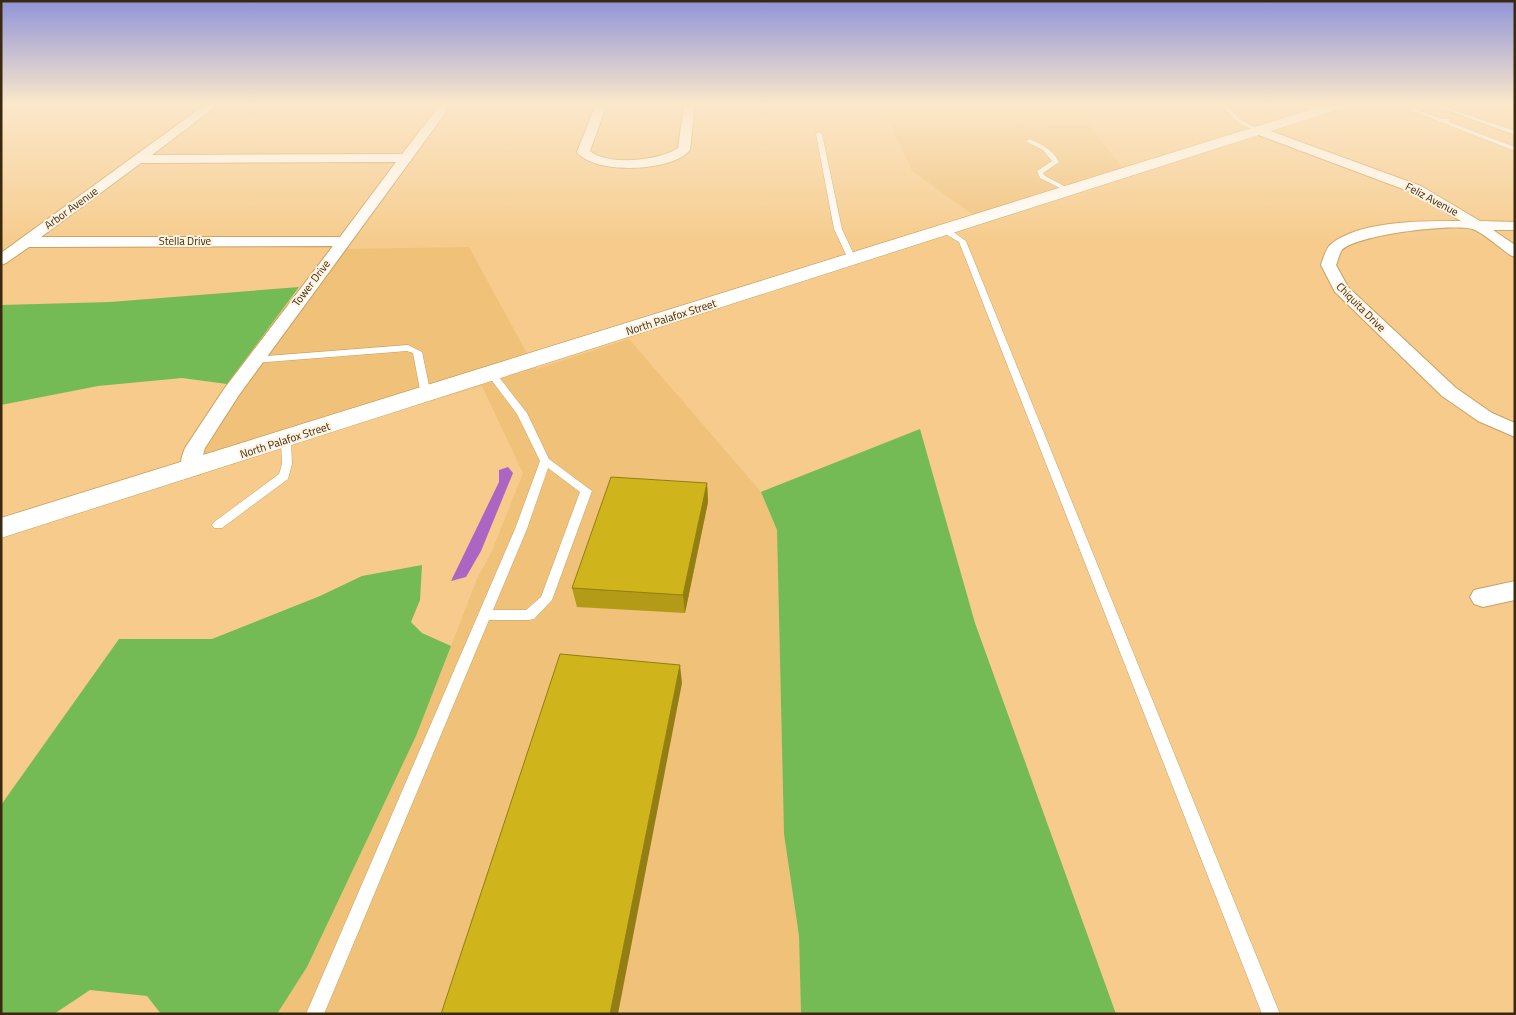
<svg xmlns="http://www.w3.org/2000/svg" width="1516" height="1015" font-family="'Titillium Web',sans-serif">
<rect width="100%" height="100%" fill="#f6cb8b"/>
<!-- built -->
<path fill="#f0c178" d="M 890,123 L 1088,125 L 1124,169 L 975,216 L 912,171 Z
M 469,247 L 529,357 L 203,456 L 207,447 L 241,392 L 345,249 Z
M 629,339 L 761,492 L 777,530 L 784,834 L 799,936 L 801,1014 L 277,1014 L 307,967 L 416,736 L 477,579 L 492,551 L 523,473 L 482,386 L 344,427 L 534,366 L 536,369 Z"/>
<!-- forest -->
<path fill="#74bb56" d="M 299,287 L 227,384 L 182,378 L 98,386 L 1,405 L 1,305 L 110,302 Z
M 920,429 L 975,623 L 1116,1014 L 801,1014 L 799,936 L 784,834 L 777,530 L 761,492 Z
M 422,565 L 420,600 L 411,622 L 422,633 L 451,646 L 416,736 L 307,967 L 277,1014 L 161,1014 L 147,996 L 90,990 L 54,1014 L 1,1014 L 1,805 L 119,639 L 212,639 L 320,596 L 362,576 Z"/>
<!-- water -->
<path fill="#ac65c3" d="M 508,467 L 513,473 L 481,551 L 466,577 L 451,581 L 499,482 L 499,470 Z"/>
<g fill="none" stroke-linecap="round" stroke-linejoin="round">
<defs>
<path id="service" d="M 1220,104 L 1225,104 L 1241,120 L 1260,130 L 1255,131 L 1237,122 Z
M 1298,104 L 1305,104 L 1321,111 L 1316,112 Z
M 1430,104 L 1437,104 L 1515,131 L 1515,135 Z
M 1402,105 L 1443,119 L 1450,119 L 1449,122 L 1515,147 L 1515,151 L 1402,107 Z
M 819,132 L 822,134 L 842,229 L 856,259 L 855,261 L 848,259 L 834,229 L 816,134 Z
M 1029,139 C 1042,144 1053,150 1059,162 L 1043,173 L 1045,176 L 1070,189 L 1070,191 L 1066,191 L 1040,178 L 1037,171 L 1052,161 L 1043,150 L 1027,142 L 1026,141 Z
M 942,228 L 948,228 L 966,241 L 1280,1014 L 1262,1014 L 959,242 L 942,232 Z
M 408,345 L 422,352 L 431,395 L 429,397 L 423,397 L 421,395 L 413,353 L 407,351 L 254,363 L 249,360 L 254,357 Z
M 492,371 L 495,372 L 527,413 L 549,459 L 592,491 L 552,600 L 534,619 L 529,620 L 489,620 L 324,1014 L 306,1014 L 515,529 L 540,461 L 517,414 L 487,374 ZM 548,468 L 580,492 L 541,597 L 526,610 L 493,610 L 527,529 Z
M 286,437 L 291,440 L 292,464 L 288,479 L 222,528 L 214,528 L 212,525 L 214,522 L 279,474 L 282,464 L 281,440 Z"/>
<path id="minor" d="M 206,104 L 219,104 L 152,155 L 402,154 L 441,104 L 452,104 L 239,395 L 205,448 L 202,459 L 203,469 L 200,474 L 192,476 L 184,474 C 179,465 181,458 185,448 L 224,389 L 333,246 L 29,247 L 6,263 L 1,265 L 1,253 ZM 396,162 L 340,237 L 41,237 L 141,163 Z
M 596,104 L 607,104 L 590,151 C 608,166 659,161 678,148 L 684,104 L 695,104 L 690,150 C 673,172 594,175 577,152 Z
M 1257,126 L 1421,186 L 1480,221 L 1515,222 L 1515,230 L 1493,230 L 1515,245 L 1515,257 L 1510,255 C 1499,247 1487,236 1475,230 C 1458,222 1355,235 1342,250 C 1339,254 1338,261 1336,265 L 1348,287 L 1456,388 L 1492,413 L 1515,423 L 1515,437 L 1478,421 L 1442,396 L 1335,292 L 1321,265 C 1323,259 1326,248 1331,244 C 1361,220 1425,221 1461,221 L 1411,192 L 1253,133 L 1251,130 Z
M 1515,581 L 1515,600 L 1483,607 L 1474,604 L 1470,597 L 1474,590 Z"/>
<path id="secondary" d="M 1328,104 L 1348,104 L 1346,107 L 1,538 L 1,518 Z"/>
</defs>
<!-- service casing -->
<use href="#service" stroke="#c9a060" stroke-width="1"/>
<!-- minor casing -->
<use href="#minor" stroke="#c9a060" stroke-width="2"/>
<!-- secondary casing -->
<use href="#secondary" stroke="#c9a060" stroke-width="1"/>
<!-- service -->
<use href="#service" fill="#fff" fill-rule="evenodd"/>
<!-- minor -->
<use href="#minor" fill="#fff" fill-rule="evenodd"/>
<!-- secondary -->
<use href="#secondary" fill="#fff" fill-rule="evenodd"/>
</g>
<!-- wall -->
<path fill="#b39b17" d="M 707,483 L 708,502 L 685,613 L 577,607 L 572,588 Z"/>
<!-- shaded-wall -->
<path fill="#927e13" d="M 707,483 L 708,502 L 685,613 L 683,595 Z
M 680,665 L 682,683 L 618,1014 L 610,1014 Z"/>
<!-- building -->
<path fill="#d0b41b" stroke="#927e13" d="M 611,477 L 707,483 L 683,595 L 572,588 Z
M 560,654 L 680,665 L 610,1014 L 441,1014 Z"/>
<!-- sky -->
<linearGradient id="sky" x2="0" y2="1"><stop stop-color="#9094d9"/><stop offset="0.42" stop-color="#fbe8cb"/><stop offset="1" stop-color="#fbe8cb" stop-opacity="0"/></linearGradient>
<rect width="1516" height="246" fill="url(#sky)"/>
<g text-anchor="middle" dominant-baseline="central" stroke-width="4" stroke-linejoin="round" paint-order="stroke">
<!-- far-street labels -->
<g font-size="11" fill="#3a290e" stroke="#fff2df">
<text transform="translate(1432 199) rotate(28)">Feliz Avenue</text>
<text transform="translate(71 208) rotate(-36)">Arbor Avenue</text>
<text x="185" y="241">Stella Drive</text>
<text transform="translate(311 283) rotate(-53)">Tower Drive</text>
<text transform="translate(1361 307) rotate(45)">Chiquita Drive</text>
<text transform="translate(671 317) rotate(-18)">North Palafox Street</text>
<text transform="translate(285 440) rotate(-18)">North Palafox Street</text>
</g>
</g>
<!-- border -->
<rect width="1516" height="1015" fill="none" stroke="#3a290e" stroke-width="5"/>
</svg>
